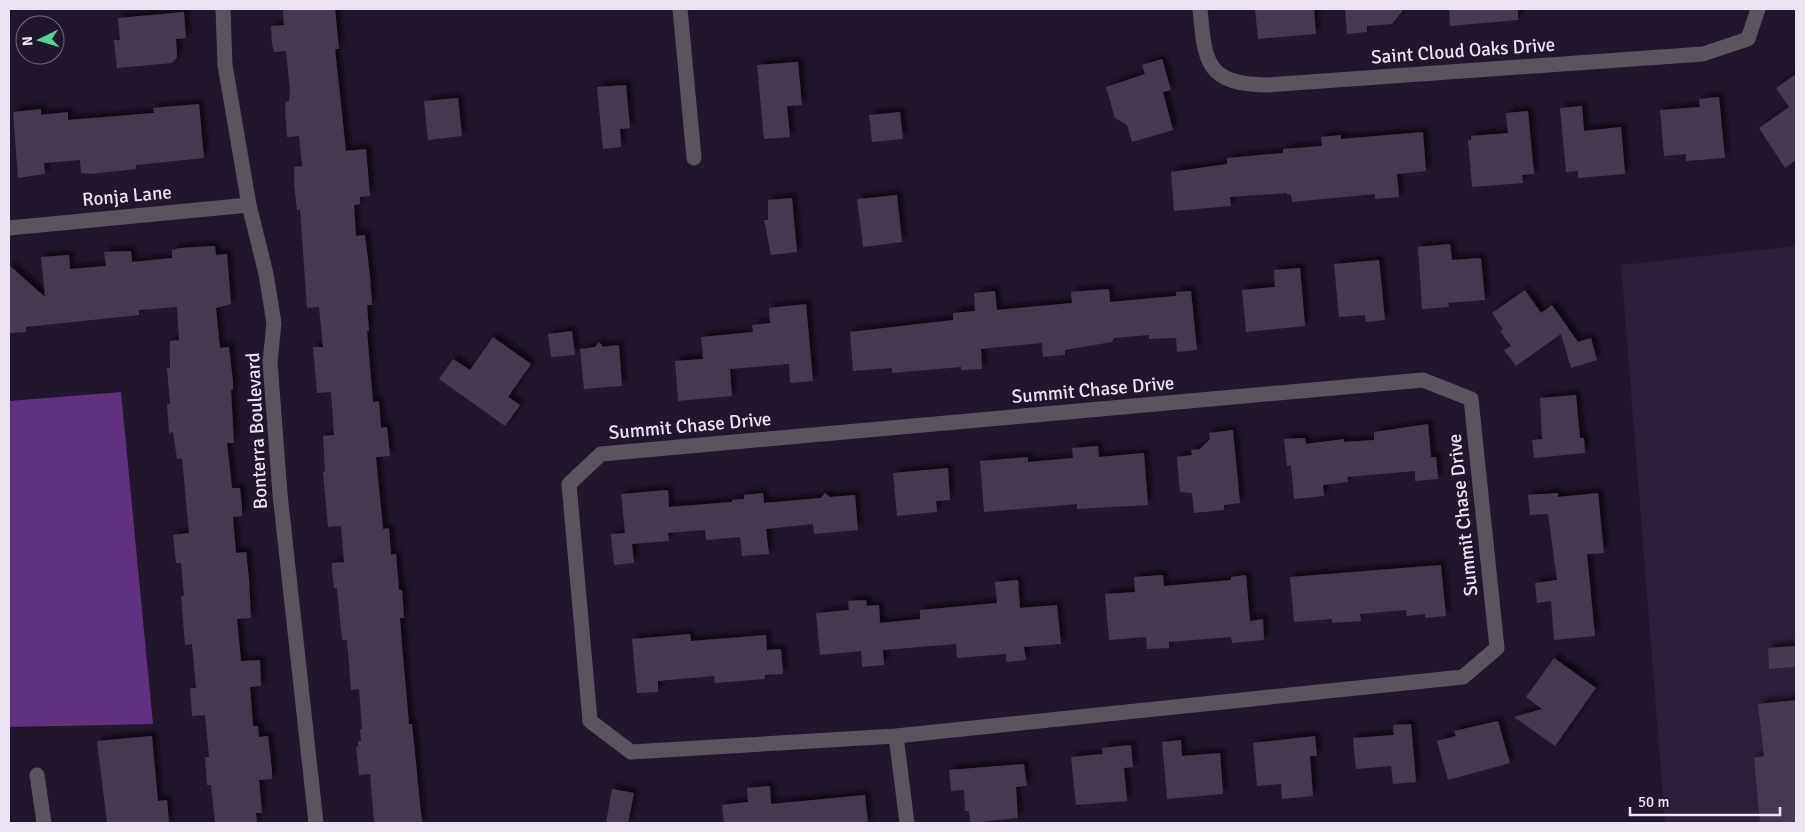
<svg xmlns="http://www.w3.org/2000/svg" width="1805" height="832" font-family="Signika,sans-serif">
<defs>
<filter id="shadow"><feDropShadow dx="4.5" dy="-4.5" stdDeviation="2.5" flood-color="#0009"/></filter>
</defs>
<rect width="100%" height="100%" fill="#22162c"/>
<!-- built -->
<path fill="#2d1e39" d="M 1796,246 L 1796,823 L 1665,823 L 1621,265 Z"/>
<!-- water -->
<path fill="#5f317e" d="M 121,392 L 153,724 L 9,727 L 9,401 Z"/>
<!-- building -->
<path fill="#453850" filter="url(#shadow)" d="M 283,9 L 335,9 L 339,49 L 335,49 L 346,151 L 366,149 L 370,196 L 360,197 L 360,204 L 354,205 L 356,236 L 365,235 L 370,276 L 372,305 L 367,305 L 369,331 L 367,331 L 373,402 L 379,401 L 381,428 L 387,427 L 390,456 L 376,457 L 383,529 L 389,528 L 391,555 L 396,554 L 399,590 L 402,590 L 404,618 L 400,618 L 402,645 L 409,724 L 412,724 L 422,823 L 374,823 L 370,774 L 359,775 L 356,747 L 358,747 L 358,741 L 361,741 L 360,729 L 362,729 L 359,689 L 351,690 L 347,640 L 342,640 L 337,588 L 334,588 L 332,571 L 332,563 L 344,562 L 341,526 L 328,527 L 323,472 L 325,472 L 323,436 L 334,435 L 331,392 L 317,393 L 313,347 L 323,347 L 319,307 L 307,308 L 300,209 L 297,210 L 294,184 L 294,167 L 302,166 L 299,136 L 287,137 L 285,109 L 286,102 L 289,101 L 290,91 L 286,51 L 274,52 L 272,44 L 271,26 L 284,25 Z
M 1255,9 L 1314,9 L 1316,34 L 1258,39 Z
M 1345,9 L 1404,9 L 1392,24 L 1367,26 L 1367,32 L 1347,34 Z
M 1449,9 L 1518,9 L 1518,20 L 1450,26 Z
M 184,12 L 186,38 L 176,39 L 177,57 L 172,63 L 117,68 L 114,40 L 120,40 L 118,18 Z
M 1162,59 L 1171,90 L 1163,92 L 1173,130 L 1132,142 L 1127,125 L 1115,118 L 1106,87 L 1145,74 L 1142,65 Z
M 798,62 L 802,105 L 787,106 L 790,137 L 764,139 L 757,65 Z
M 1796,74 L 1796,160 L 1785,168 L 1759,128 L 1789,107 L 1776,88 Z
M 626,85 L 630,128 L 620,129 L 621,147 L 603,149 L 597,87 Z
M 1719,97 L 1725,158 L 1686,161 L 1686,154 L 1664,156 L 1660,110 L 1700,107 L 1699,99 Z
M 458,98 L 462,136 L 428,140 L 424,101 Z
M 199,104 L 204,158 L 136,165 L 136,169 L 90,174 L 81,173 L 80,160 L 44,163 L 45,174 L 18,178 L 13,112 L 41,109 L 41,115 L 68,112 L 68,120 L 154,113 L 153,108 Z
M 1582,106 L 1584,131 L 1621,127 L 1625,174 L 1578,178 L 1578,171 L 1566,172 L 1560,108 Z
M 1528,111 L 1534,174 L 1522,175 L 1523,183 L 1472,187 L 1468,140 L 1471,140 L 1471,136 L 1508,133 L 1506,113 Z
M 900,112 L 903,139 L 872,142 L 869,115 Z
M 1423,132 L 1426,171 L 1397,174 L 1399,197 L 1375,199 L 1375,194 L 1292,202 L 1291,194 L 1287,195 L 1287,193 L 1230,197 L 1231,206 L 1174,211 L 1171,172 L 1227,164 L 1227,158 L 1283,153 L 1283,149 L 1322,146 L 1321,137 L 1341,135 L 1341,139 Z
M 897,195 L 902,242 L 863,247 L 857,199 Z
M 792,198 L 797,252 L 771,255 L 764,220 L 768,220 L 768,200 Z
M 1450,244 L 1452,260 L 1481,258 L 1485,300 L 1448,303 L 1449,307 L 1422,309 L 1418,247 Z
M 215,246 L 216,255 L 227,254 L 231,304 L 216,308 L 220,348 L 229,347 L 233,382 L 233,390 L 231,390 L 234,443 L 227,443 L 232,488 L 240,488 L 242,507 L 242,516 L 233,517 L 236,553 L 246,552 L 249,579 L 251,618 L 237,619 L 241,661 L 260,660 L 261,686 L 250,687 L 253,726 L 258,726 L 259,737 L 268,736 L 272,771 L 272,779 L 259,780 L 262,813 L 256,813 L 257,823 L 215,823 L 211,785 L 207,785 L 205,757 L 209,757 L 205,715 L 192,716 L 190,688 L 196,688 L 192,644 L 185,645 L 181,596 L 184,596 L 181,563 L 176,563 L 173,535 L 189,533 L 182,458 L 177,459 L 173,432 L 169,433 L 167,404 L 170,404 L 167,368 L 170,368 L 170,341 L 179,340 L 177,307 L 139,310 L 139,315 L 26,327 L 26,332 L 9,333 L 9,265 L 45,297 L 41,257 L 69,255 L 70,269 L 106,266 L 104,252 L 131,251 L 132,262 L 172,258 L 172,250 L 180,248 Z
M 1379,260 L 1385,320 L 1366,322 L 1365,315 L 1339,317 L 1334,264 Z
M 1300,268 L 1305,326 L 1246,332 L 1242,290 L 1275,287 L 1274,270 Z
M 1109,289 L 1110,302 L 1176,296 L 1176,292 L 1191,291 L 1197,350 L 1177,352 L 1176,338 L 1149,339 L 1149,335 L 1114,338 L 1112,342 L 1065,350 L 1065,355 L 1043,357 L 1042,343 L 981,349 L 982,369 L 961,370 L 961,367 L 892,373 L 892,368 L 853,371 L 850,332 L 953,320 L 953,313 L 975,311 L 974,293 L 995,291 L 997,310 L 1072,303 L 1071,292 Z
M 1525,290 L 1541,313 L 1552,305 L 1578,342 L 1591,338 L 1597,360 L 1571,368 L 1561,334 L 1516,366 L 1504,350 L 1511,346 L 1500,331 L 1503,329 L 1492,313 Z
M 806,304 L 813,381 L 790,383 L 789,364 L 730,369 L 732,396 L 678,401 L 675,361 L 703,359 L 701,337 L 753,332 L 752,325 L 770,323 L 769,308 Z
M 572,331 L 575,355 L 551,357 L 548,334 Z
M 493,337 L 531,364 L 508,397 L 520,405 L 505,426 L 439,379 L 453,359 L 470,370 Z
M 599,342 L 603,347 L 619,345 L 622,386 L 584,389 L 580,349 L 595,347 Z
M 1576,395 L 1580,438 L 1584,438 L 1585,453 L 1534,458 L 1532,440 L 1542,439 L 1540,398 Z
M 1428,424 L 1431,457 L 1436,457 L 1438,479 L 1415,481 L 1415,471 L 1347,477 L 1348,482 L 1323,485 L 1324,496 L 1294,499 L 1291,465 L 1287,466 L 1284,439 L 1305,438 L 1306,444 L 1344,439 L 1344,442 L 1374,440 L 1374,432 Z
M 1233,430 L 1240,503 L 1224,505 L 1224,510 L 1194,513 L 1192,493 L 1180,492 L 1177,457 L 1192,455 L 1191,450 L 1200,449 L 1210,439 L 1209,433 Z
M 1098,446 L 1099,457 L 1144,453 L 1148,505 L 1077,509 L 1077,504 L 984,512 L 980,461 L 1028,457 L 1028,462 L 1073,458 L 1072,448 Z
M 948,468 L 950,500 L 936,501 L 937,512 L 897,516 L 893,473 Z
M 668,490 L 669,507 L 732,502 L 732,500 L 744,499 L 744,495 L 763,493 L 764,503 L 821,498 L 825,493 L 830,497 L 855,495 L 858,530 L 814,534 L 813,524 L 766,529 L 769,554 L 742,556 L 740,537 L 706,540 L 705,530 L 668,533 L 669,541 L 632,544 L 634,563 L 614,565 L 611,534 L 625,533 L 621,494 Z
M 1558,493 L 1558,497 L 1598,493 L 1604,553 L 1587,554 L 1595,636 L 1554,640 L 1551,601 L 1537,603 L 1535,583 L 1557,580 L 1548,514 L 1530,515 L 1528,495 Z
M 1441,565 L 1446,616 L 1425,618 L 1425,614 L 1407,616 L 1406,610 L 1360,614 L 1361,621 L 1332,623 L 1332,619 L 1294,622 L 1290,577 Z
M 1163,575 L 1164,586 L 1231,580 L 1231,577 L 1246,575 L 1250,621 L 1263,619 L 1264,640 L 1232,643 L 1231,637 L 1169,642 L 1169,648 L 1147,649 L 1146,637 L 1109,640 L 1105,594 L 1135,592 L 1134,577 Z
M 1018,580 L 1020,608 L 1057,605 L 1061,644 L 1024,647 L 1026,660 L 1006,662 L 1006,654 L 957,658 L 956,644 L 883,650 L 884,665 L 862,667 L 861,651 L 820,655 L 816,613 L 849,610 L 848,601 L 866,600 L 867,606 L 879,605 L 880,623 L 920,619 L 920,610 L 997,603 L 995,582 Z
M 690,634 L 691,641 L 766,635 L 767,650 L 781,649 L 783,674 L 765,675 L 765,679 L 715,683 L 714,676 L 658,681 L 658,692 L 637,693 L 632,639 Z
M 1796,646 L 1796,667 L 1769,669 L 1768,648 Z
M 1554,658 L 1596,688 L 1555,746 L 1514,717 L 1542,709 L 1526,697 Z
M 1796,700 L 1796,823 L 1760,823 L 1754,758 L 1764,756 L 1758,704 Z
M 1498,721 L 1510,763 L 1448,780 L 1437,741 L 1456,736 L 1454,731 Z
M 1411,724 L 1416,782 L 1393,784 L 1391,766 L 1356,769 L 1353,738 L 1394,735 L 1393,725 Z
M 152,736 L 158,801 L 167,800 L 169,823 L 107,823 L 97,741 Z
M 1315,736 L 1317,756 L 1310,756 L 1313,796 L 1282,799 L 1281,784 L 1257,786 L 1253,743 Z
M 1181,740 L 1182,756 L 1220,753 L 1223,794 L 1167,799 L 1162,742 Z
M 1131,745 L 1133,767 L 1124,768 L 1127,801 L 1076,805 L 1071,757 L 1103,754 L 1102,748 Z
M 1024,764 L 1027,786 L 1016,787 L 1018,818 L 970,823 L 969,811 L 965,811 L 964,790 L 951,791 L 949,770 Z
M 770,786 L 771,804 L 865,795 L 868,823 L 724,823 L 722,805 L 748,802 L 747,788 Z
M 612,789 L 634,793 L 628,823 L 606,823 Z"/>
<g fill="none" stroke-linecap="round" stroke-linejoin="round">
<!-- minor -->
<path stroke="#5a545f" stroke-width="15" d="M 223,9 L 225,65 L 249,205 L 266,274 L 274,323 L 270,362 L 280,494 L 316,823
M 680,9 L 694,158
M 1200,9 C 1205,63 1206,84 1267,85 L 1703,54 L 1748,39 L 1758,9
M 9,228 L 249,205
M 1423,380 L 1471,399 L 1497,648 L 1463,677 L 896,736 L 631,752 L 590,721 L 569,484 L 601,454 Z
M 896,736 L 907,823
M 37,775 L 44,823"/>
</g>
<g text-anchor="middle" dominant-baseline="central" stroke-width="4" stroke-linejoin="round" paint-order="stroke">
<!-- street labels -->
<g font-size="19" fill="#ebe3f2" stroke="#22162c">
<text transform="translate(1463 51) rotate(-4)">Saint Cloud Oaks Drive</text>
<text transform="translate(127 196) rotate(-5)">Ronja Lane</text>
<text transform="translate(1093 390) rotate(-5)">Summit Chase Drive</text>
<text transform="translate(690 426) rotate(-5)">Summit Chase Drive</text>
<text transform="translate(257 431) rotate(-93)">Bonterra Boulevard</text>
<text transform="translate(1463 515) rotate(-96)">Summit Chase Drive</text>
</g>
</g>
<!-- border -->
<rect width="1805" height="832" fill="none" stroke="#ebe3f2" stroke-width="20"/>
<!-- north arrow -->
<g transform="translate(40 40) rotate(265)"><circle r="24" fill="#22162c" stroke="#72687b"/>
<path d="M0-4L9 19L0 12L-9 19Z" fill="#54d396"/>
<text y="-8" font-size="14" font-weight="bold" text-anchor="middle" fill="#ebe3f2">N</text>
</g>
<!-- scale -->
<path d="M1630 807v8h150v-8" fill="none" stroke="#ebe3f2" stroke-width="2.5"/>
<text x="1638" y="807" font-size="15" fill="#ebe3f2" stroke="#22162c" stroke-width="4" paint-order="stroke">50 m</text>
</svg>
